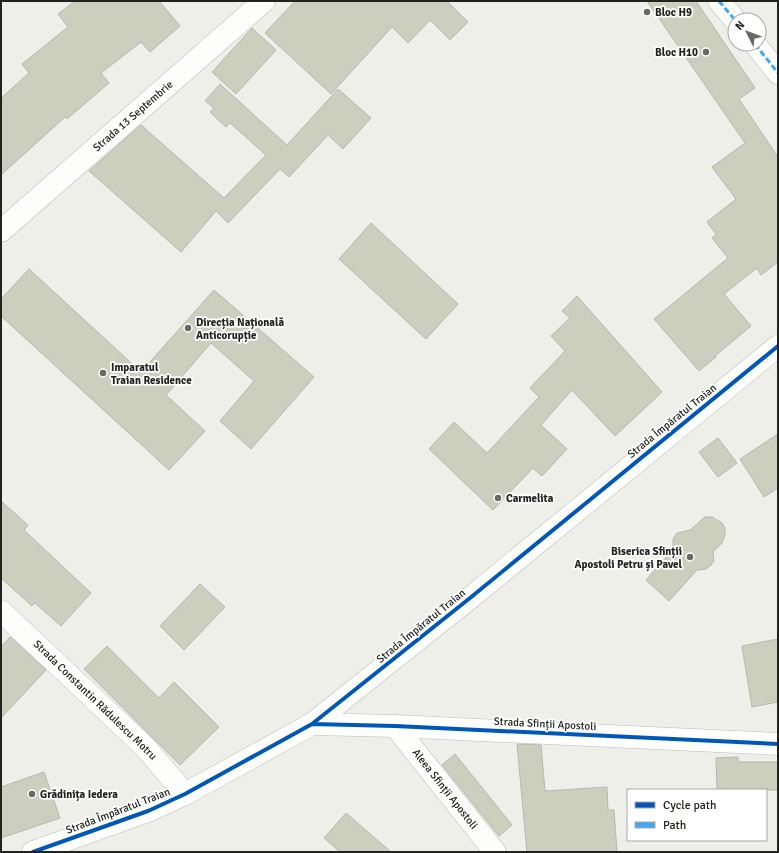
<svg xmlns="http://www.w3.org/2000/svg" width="779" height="853" font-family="Signika,sans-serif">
<rect width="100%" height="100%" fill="#efefe9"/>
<!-- building -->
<path fill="#cdcfbe" stroke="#b7b7b3" d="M 75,1 L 159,1 L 180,26 L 150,52 L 141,42 L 101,73 L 109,83 L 67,119 L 65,117 L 1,175 L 1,98 L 29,73 L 22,64 L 68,27 L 58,14 Z
M 295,1 L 447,1 L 468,22 L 450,40 L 430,20 L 408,43 L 392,27 L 331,94 L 265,33 Z
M 647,1 L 696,1 L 755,88 L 739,99 L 778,157 L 778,262 L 761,275 L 757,268 L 724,294 L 751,326 L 715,356 L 716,357 L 699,371 L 654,319 L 728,258 L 712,238 L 716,234 L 707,222 L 736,199 L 712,167 L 745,143 Z
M 252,28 L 276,50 L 236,94 L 212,72 Z
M 220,84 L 287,145 L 338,89 L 371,118 L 343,149 L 328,135 L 289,177 L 280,169 L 228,223 L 216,211 L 181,252 L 89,171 L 141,125 L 224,198 L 266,155 L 230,123 L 226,127 L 210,112 L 214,108 L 205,101 Z
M 371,223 L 458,304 L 426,339 L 339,259 Z
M 29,269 L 141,372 L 214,290 L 314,377 L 251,449 L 220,421 L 254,381 L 211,343 L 166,395 L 205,431 L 169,470 L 1,316 L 1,299 Z
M 577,296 L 662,392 L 615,436 L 572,390 L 541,425 L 567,449 L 542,476 L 533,468 L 493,510 L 429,449 L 454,422 L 487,453 L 539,397 L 530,388 L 565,351 L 551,336 L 570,318 L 562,311 Z
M 778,434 L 778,488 L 764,497 L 740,459 Z
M 718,438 L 737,463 L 718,477 L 699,452 Z
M 1,501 L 28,525 L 24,530 L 91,593 L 61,626 L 35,603 L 32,606 L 1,578 Z
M 705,517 L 712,517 L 722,523 L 725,528 L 725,535 L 722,543 L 713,552 L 714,561 L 711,565 L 706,569 L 697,570 L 669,601 L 646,580 L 673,549 L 673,539 L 677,533 L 690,530 Z
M 200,584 L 225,607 L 184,650 L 160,626 Z
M 10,637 L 46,670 L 1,718 L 1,647 Z
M 778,639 L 778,702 L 752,707 L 742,646 Z
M 107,646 L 159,698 L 174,682 L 219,727 L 180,765 L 84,669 Z
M 517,744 L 541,745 L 545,791 L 607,787 L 608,810 L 614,810 L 617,852 L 527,852 Z
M 455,754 L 512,825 L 499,836 L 442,765 Z
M 738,757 L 738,762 L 778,762 L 778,790 L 717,790 L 716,758 Z
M 44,772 L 60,818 L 1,838 L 1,787 Z
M 346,813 L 391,852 L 340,852 L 324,838 Z"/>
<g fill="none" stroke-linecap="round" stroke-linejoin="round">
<defs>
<path id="minor" d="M 719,1 L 735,20
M 755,44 L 778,73
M 1,231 L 264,1
M 1,611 L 145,747 L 185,794
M 395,726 L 495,852"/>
<path id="tertiary" d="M 312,724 L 395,726 L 778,744
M 33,852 L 148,811 L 185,794 L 312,724 L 470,598 L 778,346"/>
</defs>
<!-- minor casing -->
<use href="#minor" stroke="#bcbcb8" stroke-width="23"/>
<!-- tertiary casing -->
<use href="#tertiary" stroke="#bcbcb8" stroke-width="23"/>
<!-- minor -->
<use href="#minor" stroke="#fdfdfc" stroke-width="22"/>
<!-- tertiary -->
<use href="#tertiary" stroke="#fdfdfc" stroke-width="22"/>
<!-- quiet -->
<path stroke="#3fa9f5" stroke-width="3" stroke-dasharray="6 3" stroke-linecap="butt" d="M 719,1 L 735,20
M 755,44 L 778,73"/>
<defs>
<path id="cycleway" d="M 312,724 L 395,726 L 778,744
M 33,852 L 148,811 L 185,794 L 312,724 L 470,598 L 778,346"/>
</defs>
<!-- cycleway casing -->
<use href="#cycleway" stroke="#fff" stroke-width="6"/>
<!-- cycleway -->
<use href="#cycleway" stroke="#0057b8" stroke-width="4"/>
</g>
<!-- markers -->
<g fill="#6a6a65" stroke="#fff" stroke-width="1.5">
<circle cx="647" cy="12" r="4"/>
<circle cx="706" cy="52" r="4"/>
<circle cx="188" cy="328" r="4"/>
<circle cx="103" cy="373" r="4"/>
<circle cx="498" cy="498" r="4"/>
<circle cx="690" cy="557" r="4"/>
<circle cx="32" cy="794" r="4"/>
</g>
<g text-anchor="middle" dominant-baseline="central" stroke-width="3.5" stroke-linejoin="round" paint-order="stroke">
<!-- poi labels -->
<g font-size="11" font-weight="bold" fill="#22231e" stroke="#fff" text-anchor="start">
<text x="655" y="12">Bloc H9</text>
<text x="698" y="52" text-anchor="end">Bloc H10</text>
<text x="196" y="322">Direcția Națională<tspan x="196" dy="13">Anticorupție</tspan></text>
<text x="111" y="367">Imparatul<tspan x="111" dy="13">Traian Residence</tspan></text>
<text x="506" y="498">Carmelita</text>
<text x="682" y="551" text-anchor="end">Biserica Sfinții<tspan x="682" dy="13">Apostoli Petru și Pavel</tspan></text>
<text x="40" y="794">Grădinița Iedera</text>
</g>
<!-- street labels -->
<g font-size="11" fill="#22231e" stroke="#fff">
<text transform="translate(133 116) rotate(-41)">Strada 13 Septembrie</text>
<text transform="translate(672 421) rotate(-39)">Strada Împăratul Traian</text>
<text transform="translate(421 626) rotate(-39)">Strada Împăratul Traian</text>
<text transform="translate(95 700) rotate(44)">Strada Constantin Rădulescu Motru</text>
<text transform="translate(545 724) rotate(3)">Strada Sfinții Apostoli</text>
<text transform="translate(445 789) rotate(52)">Aleea Sfinții Apostoli</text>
<text transform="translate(118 811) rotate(-21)">Strada Împăratul Traian</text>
</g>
</g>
<!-- border -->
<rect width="779" height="853" fill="none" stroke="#22231e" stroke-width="4"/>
<!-- legend -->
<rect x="627" y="789" width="140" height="52" fill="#ffffff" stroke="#a7a7a5"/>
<rect x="635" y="802" width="20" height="6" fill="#0057b8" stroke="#a7a7a5"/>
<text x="663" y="809" font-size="12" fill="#22231e">Cycle path</text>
<rect x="635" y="822" width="20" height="6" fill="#3fa9f5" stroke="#a7a7a5"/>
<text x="663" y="829" font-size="12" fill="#22231e">Path</text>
<!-- north arrow -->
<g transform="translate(747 32) rotate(312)"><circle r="19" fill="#ffffff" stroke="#a7a7a5"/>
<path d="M0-3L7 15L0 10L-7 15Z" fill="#6a6a65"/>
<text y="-6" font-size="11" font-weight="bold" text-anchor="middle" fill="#22231e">N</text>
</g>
</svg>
